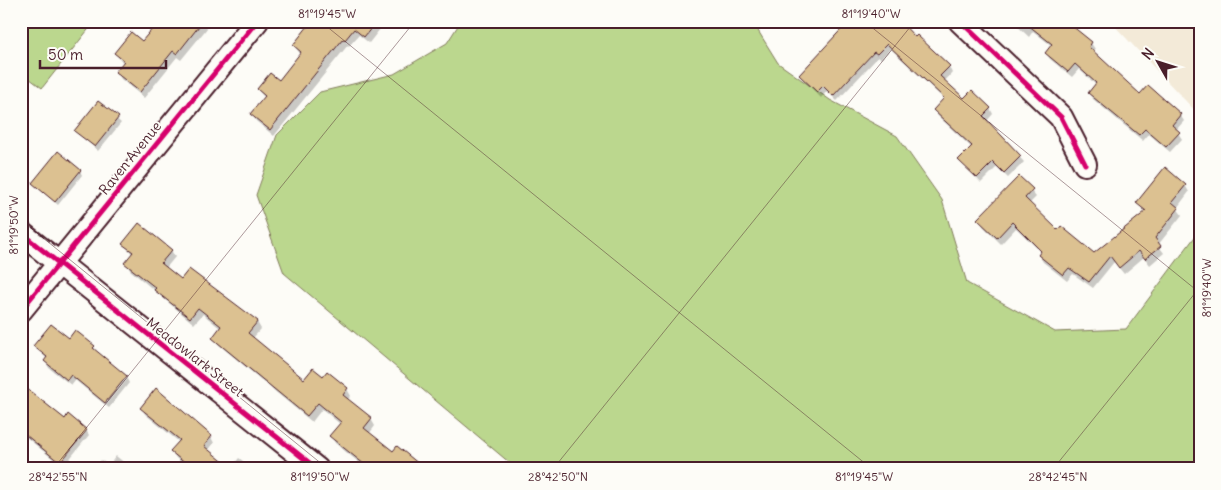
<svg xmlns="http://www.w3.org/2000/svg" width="1221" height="490" font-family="Delius,sans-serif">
<rect width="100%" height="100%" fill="#fdfcf7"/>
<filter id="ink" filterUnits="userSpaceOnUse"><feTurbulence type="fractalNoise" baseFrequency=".02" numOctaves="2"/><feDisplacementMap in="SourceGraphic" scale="10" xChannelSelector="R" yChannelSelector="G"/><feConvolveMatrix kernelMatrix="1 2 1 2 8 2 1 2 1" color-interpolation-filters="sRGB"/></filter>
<g filter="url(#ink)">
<!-- built -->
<path fill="#f3ead8" d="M 1110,21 L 1200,21 L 1200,116 Z"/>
<!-- green -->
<path fill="#bbd78e" stroke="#827b5c" d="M 21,21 L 95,21 L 42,88 L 21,72 Z
M 461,21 L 752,21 L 778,63 L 830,100 L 897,136 L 942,200 L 967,283 L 1055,332 L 1126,329 L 1200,230 L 1200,469 L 517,469 L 284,273 L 256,195 L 277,135 L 320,92 L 394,74 L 447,43 Z"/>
<!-- shadow -->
<path fill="#0003" d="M 173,21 L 204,21 L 208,27 L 181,60 L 177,57 L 144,98 L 121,79 L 117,72 L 124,64 L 115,53 L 143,43 Z
M 314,21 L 383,21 L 384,24 L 369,43 L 359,35 L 349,46 L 348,45 L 274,136 L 256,121 L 252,114 L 265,98 L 258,90 L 279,81 L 301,55 L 294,45 Z
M 837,21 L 870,21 L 915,39 L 949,67 L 952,73 L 944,82 L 964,100 L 990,108 L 993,114 L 986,122 L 1024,162 L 1008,178 L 997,167 L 981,183 L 960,160 L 972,148 L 938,116 L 935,110 L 945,100 L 891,49 L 881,59 L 878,57 L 837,101 L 827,91 L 821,98 L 800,76 L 844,28 Z
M 1012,21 L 1065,21 L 1091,43 L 1095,49 L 1093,52 L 1140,96 L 1180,115 L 1184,121 L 1176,130 L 1182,139 L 1170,152 L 1149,134 L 1143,141 L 1093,99 L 1089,93 L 1096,85 L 1079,69 L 1072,77 L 1050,59 L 1046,53 L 1052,46 L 1033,31 L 1029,37 Z
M 99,103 L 121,123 L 98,151 L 76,131 Z
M 80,171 L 82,175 L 58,205 L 33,183 Z
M 1019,177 L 1036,197 L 1029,204 L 1058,232 L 1094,255 L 1145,213 L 1138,203 L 1185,185 L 1189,192 L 1177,208 L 1182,215 L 1158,245 L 1164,253 L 1150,265 L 1144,257 L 1124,274 L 1114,262 L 1093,288 L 1073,274 L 1067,281 L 1043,262 L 1039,255 L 1041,252 L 1016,228 L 1001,244 L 983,226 L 979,219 Z
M 124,244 L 171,250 L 175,257 L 166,268 L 181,281 L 257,322 L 261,329 L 253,338 L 304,381 L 323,378 L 347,389 L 351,396 L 347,400 L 371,419 L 375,426 L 369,434 L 393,453 L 421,469 L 367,469 L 335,443 L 331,436 L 340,424 L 322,409 L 312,422 L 218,344 L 214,338 L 221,329 L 203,314 L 194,324 L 130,270 L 126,263 L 133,255 Z
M 69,340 L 94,347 L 97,353 L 126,377 L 129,383 L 109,408 L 75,380 L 71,385 L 49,368 L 46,362 L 47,359 L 35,346 Z
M 21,385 L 65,421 L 86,430 L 89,435 L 63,467 L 21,433 Z
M 142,408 L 211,437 L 214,443 L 208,451 L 230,469 L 189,469 L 176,458 L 172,451 L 179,442 L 145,414 Z
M 116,456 L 132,469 L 94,469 L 101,460 L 109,465 Z
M 239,458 L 253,469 L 230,469 Z"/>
<!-- building -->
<path fill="#dcc191" stroke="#4a1f2b" d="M 159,21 L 203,21 L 177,54 L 173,51 L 140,92 L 115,72 L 124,61 L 114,53 L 131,32 L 142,41 Z
M 312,21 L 377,21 L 364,37 L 354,29 L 345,40 L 343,39 L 270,130 L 250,114 L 265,96 L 257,89 L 270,73 L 279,80 L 301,52 L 293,45 Z
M 849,21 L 900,21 L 915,37 L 917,35 L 950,66 L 940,76 L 964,98 L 972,90 L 991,108 L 983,116 L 1021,156 L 1004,173 L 993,162 L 977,178 L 958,160 L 972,146 L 933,110 L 944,98 L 887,44 L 877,54 L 874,52 L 833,96 L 823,86 L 817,92 L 799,75 Z
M 1023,21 L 1066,21 L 1092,42 L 1089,47 L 1140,94 L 1148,85 L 1181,114 L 1172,125 L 1180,132 L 1166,147 L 1145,129 L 1139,135 L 1088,93 L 1096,83 L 1075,64 L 1068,72 L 1045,53 L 1052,44 Z
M 98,101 L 119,117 L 95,147 L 74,131 Z
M 58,151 L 81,170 L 55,202 L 32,183 Z
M 1165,167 L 1186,185 L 1172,202 L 1179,208 L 1155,238 L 1161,246 L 1145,259 L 1139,251 L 1119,268 L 1110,256 L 1089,282 L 1069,268 L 1063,275 L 1038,255 L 1041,251 L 1012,222 L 997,238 L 977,219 L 1019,176 L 1033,189 L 1025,198 L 1058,230 L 1061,226 L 1094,253 L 1146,211 L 1136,203 Z
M 139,223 L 172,250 L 161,263 L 181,279 L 189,269 L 258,321 L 248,333 L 304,379 L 313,368 L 323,376 L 327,371 L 348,388 L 343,395 L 372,418 L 364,428 L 393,451 L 397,446 L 425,469 L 370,469 L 329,436 L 341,422 L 318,403 L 307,416 L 212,338 L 221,326 L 198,308 L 190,318 L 154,290 L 156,288 L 124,263 L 133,252 L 122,244 Z
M 51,324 L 69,338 L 75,330 L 95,346 L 93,348 L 127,376 L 105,403 L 71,375 L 67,380 L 44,361 L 47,357 L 33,346 Z
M 21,384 L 65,419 L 68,414 L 87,430 L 60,463 L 21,431 Z
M 156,388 L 212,436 L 204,446 L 232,469 L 192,469 L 170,451 L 180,440 L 140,408 Z"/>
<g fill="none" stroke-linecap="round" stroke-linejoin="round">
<defs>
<path id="minor" d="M 960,21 L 1061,117 L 1085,164
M 21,233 L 317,469
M 21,310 L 257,21"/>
</defs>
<!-- minor casing -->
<use href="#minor" stroke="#4a1f2b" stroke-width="26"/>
<!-- minor -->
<use href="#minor" stroke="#fdfcf7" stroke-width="22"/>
<defs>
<path id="cycleway" d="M 960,21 L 1061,117 L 1085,164
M 21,233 L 317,469
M 21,310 L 257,21"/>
</defs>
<!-- cycleway casing -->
<use href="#cycleway" stroke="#fdfcf7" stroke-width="8"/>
<!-- cycleway -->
<use href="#cycleway" stroke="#d6006c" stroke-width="5"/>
</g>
</g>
<!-- ticks -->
<path fill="none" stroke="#4a1f2b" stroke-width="1" stroke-opacity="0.45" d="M 320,21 L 872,469M 864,21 L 1200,293M 21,220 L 328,469M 53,469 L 415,21M 553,469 L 915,21M 1053,469 L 1200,287"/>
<g text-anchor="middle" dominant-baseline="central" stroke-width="4" stroke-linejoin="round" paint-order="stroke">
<!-- street labels -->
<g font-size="14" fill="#4a1f2b" stroke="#fdfcf7">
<text transform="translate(130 158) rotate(-51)">Raven Avenue</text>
<text transform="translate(195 357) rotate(38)">Meadowlark Street</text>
</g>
</g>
<!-- margin -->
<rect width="1221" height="490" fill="none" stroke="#fdfcf7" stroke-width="55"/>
<!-- north arrow -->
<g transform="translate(1158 62) rotate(309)" stroke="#fdfcf7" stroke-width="4" paint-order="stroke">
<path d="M0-4L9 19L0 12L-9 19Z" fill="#4a1f2b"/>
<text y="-8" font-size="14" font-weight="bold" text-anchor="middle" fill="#4a1f2b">N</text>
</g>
<!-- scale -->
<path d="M40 60v8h126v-8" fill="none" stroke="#4a1f2b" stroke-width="2.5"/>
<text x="48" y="60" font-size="15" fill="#4a1f2b" stroke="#fdfcf7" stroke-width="4" paint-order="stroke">50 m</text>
<rect x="28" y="28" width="1166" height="434" fill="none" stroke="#4a1f2b" stroke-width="2"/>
<g font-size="12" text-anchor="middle" fill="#4a1f2b">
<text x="327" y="18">81°19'45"W</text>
<text x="871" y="18">81°19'40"W</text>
<text transform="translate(14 225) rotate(-90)" y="4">81°19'50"W</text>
<text transform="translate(1207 288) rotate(-90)" y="4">81°19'40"W</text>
<text x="58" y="481">28°42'55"N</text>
<text x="320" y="481">81°19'50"W</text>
<text x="558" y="481">28°42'50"N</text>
<text x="864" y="481">81°19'45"W</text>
<text x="1058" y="481">28°42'45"N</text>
</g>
</svg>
